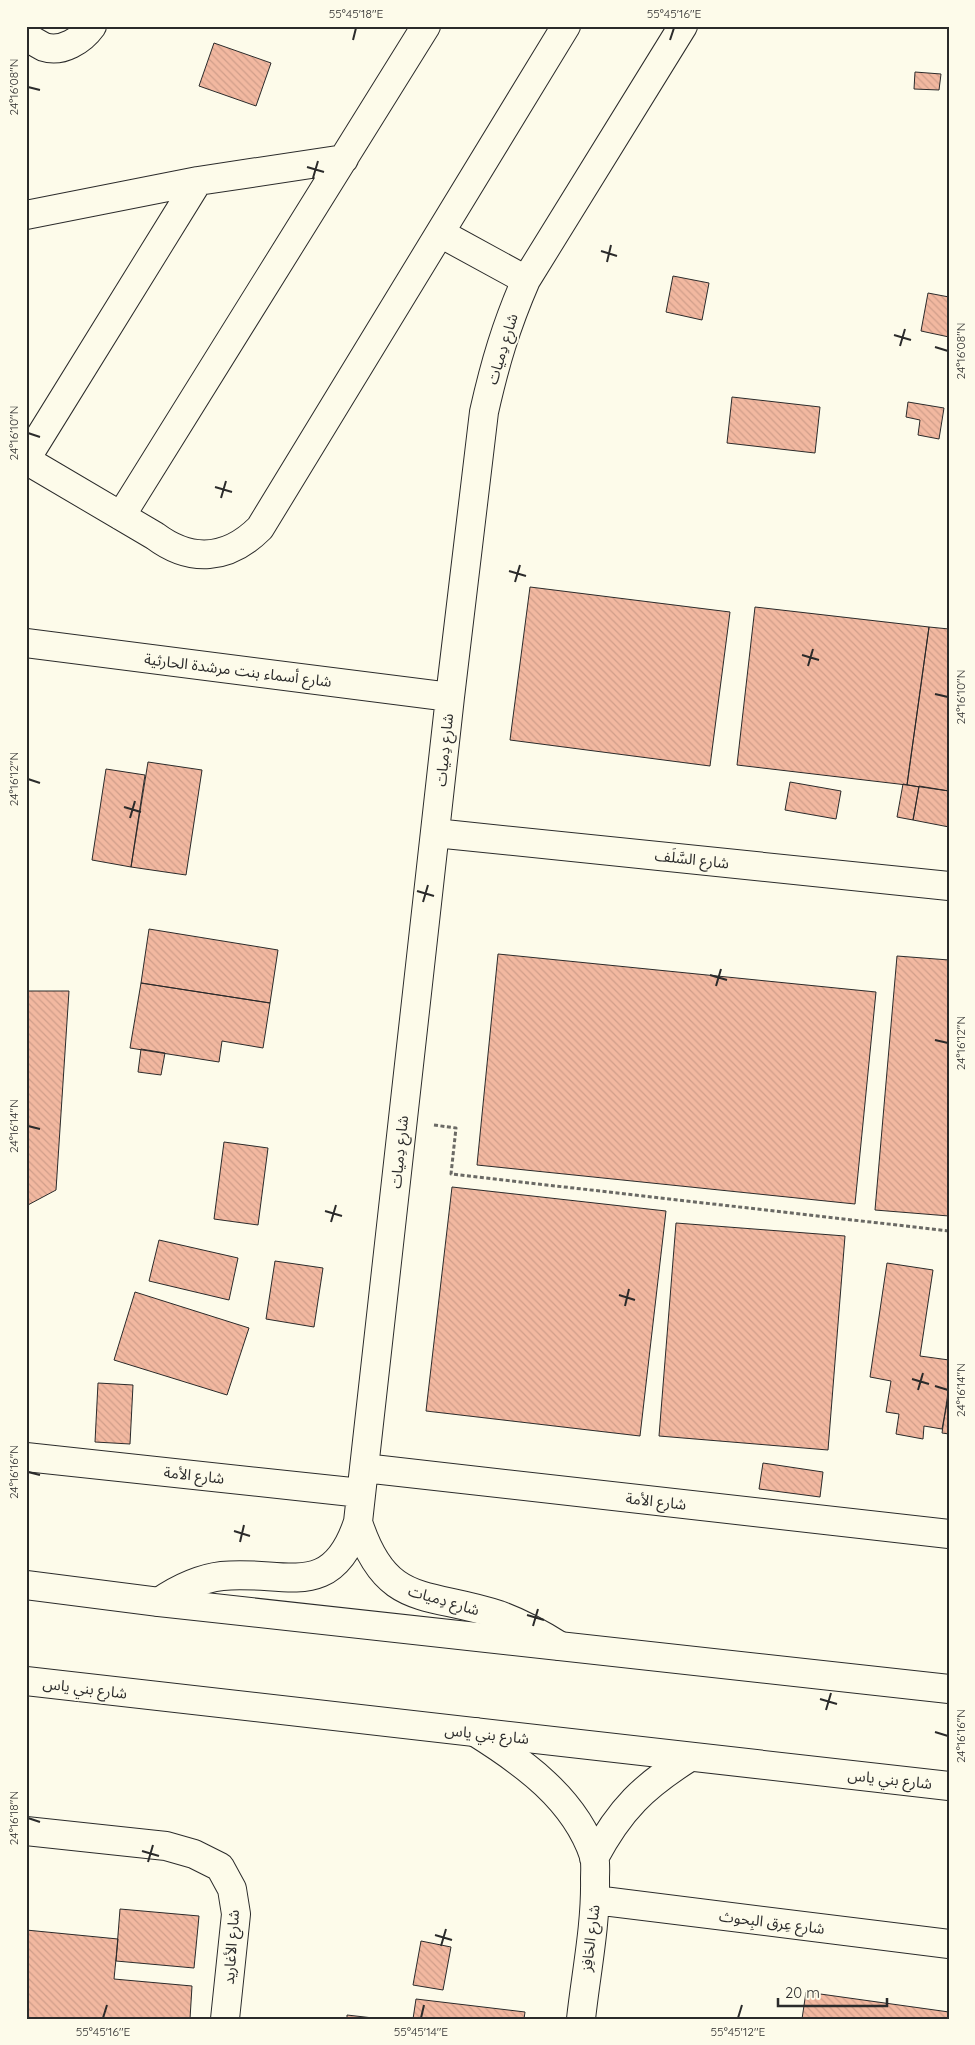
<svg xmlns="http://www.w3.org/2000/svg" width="975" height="2045" font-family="Quicksand,'Noto Sans Arabic',sans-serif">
<defs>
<pattern id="building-back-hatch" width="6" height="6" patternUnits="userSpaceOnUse" patternTransform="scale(1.25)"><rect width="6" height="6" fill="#f2b8a0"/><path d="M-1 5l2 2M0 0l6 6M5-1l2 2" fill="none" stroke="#d09e8a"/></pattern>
</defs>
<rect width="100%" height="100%" fill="#fdfbea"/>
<!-- building -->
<path fill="url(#building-back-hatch)" stroke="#2b2b2b" d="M 214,43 L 271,63 L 256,106 L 199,86 Z
M 915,72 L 941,74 L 939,90 L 914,89 Z
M 673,276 L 709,283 L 702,320 L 666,312 Z
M 928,293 L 949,297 L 949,337 L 921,331 Z
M 732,397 L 820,407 L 815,453 L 727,443 Z
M 908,402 L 944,408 L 939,439 L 918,435 L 920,420 L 906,417 Z
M 530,587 L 730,612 L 710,766 L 510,740 Z
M 755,607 L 929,627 L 907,785 L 737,765 Z
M 929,627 L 949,629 L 949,791 L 907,785 Z
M 148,762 L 202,770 L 186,875 L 131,867 Z
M 106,769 L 145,775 L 131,867 L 92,860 Z
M 790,782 L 841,791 L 836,819 L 785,810 Z
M 903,784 L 919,787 L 913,820 L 897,817 Z
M 919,786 L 949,791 L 949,827 L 913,820 Z
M 149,929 L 278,950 L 270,1003 L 141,983 Z
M 498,954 L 876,992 L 855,1204 L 477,1165 Z
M 897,956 L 949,960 L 949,1216 L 875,1210 Z
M 141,983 L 270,1003 L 263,1048 L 222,1041 L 219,1062 L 130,1048 Z
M 26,991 L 69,991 L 56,1190 L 26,1206 Z
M 141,1049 L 165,1053 L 161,1075 L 138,1072 Z
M 224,1142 L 268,1148 L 258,1225 L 214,1219 Z
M 452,1187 L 666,1211 L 640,1436 L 426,1411 Z
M 676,1223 L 845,1236 L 828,1450 L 659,1436 Z
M 159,1240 L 238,1258 L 229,1300 L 149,1281 Z
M 275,1261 L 323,1268 L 314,1327 L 266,1319 Z
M 887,1263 L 933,1270 L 920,1356 L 949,1360 L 949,1393 L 942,1429 L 924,1426 L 923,1439 L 896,1434 L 899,1414 L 886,1412 L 891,1381 L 870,1377 Z
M 135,1292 L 249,1328 L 227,1395 L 114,1360 Z
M 98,1383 L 133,1385 L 130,1444 L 95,1442 Z
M 948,1393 L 949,1393 L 949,1434 L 942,1433 Z
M 763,1463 L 823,1472 L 820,1497 L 759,1489 Z
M 120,1909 L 199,1916 L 194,1968 L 116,1961 Z
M 26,1930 L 118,1939 L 114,1979 L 192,1986 L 190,2019 L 26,2019 Z
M 421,1941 L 451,1947 L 443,1990 L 413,1985 Z
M 806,1992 L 949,2012 L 949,2019 L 802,2019 Z
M 416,1999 L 525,2012 L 524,2019 L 413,2019 Z
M 347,2015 L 382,2019 L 347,2019 Z"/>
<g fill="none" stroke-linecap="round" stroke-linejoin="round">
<defs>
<path id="minor" d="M 26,37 C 32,40 38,44 44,47 C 62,53 82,40 92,26
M 26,215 L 198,181 L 344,159
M 440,233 L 526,280
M 26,459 L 198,181
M 26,460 L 155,536 C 191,563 228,560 260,528 L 566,26
M 121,516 L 426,26
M 26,643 L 450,697
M 435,833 L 949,886
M 26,1457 L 361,1493
M 364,1468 L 949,1534
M 358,1522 C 386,1609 427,1591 499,1615 C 521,1623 541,1634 560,1646
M 159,1602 C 178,1589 198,1579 222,1576 C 283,1569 331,1604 358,1522 L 450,697 L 484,412 C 495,363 506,326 526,280 L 683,26
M 475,1732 C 523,1762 575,1799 594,1856 C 596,1863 595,1872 595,1879 C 596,1925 586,1973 581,2019
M 26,1831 L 166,1846 L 194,1854 L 220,1867 L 232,1889 L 236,1914 L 225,2019
M 594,1858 C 620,1809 644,1786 690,1757
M 595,1900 L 949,1944"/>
<path id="major" d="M 26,1585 L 159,1602 L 949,1689
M 26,1681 L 949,1786"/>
</defs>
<!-- minor casing -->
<use href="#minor" stroke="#2b2b2b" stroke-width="30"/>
<!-- major casing -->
<use href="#major" stroke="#2b2b2b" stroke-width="30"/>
<!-- path -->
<path stroke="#6a6964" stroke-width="3" stroke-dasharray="4 2.5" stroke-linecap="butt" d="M 434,1125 L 456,1128 L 451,1174 L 949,1231"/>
<!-- minor -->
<use href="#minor" stroke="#fdfbea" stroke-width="28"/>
<!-- major -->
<use href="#major" stroke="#fdfbea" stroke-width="28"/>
</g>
<!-- ticks -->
<path fill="none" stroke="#2b2b2b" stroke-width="2" d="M 353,40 L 356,28M 670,40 L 674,28M 28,87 L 40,90M 307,167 L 324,172M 313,178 L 318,161M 601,251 L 617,256M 607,262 L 611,245M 894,335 L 911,340M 900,346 L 905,329M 935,347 L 948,351M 28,433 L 40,437M 215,487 L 232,492M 221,498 L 226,481M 509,571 L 526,576M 515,582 L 520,565M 802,655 L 819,660M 808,666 L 813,649M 935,694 L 948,697M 28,779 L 40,783M 124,807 L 141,812M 130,818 L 135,801M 417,891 L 434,896M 423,902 L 428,885M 710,975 L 727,980M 716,986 L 721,969M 935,1040 L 948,1043M 28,1126 L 40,1129M 325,1211 L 342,1216M 331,1222 L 336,1205M 619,1295 L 635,1300M 625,1306 L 629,1289M 912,1379 L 929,1384M 935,1386 L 948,1390M 918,1390 L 923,1373M 28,1472 L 40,1475M 234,1531 L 250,1536M 240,1542 L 244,1525M 527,1615 L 544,1620M 533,1626 L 538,1609M 820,1699 L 837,1704M 826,1710 L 831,1693M 935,1732 L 948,1736M 28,1818 L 40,1822M 142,1851 L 159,1856M 148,1862 L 153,1845M 435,1935 L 452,1940M 441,1946 L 446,1929M 103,2018 L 107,2005M 421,2018 L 424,2005M 738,2018 L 742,2005"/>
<g text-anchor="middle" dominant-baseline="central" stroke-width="4" stroke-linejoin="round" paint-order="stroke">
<!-- street labels -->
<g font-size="15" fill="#2b2b2b" stroke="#fdfbea">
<text transform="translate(502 349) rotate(-73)">شارع دِميات</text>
<text transform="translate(238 670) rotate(7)">شارع أسماء بنت مرشدة الحارثية</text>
<text transform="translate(444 750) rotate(-84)">شارع دِميات</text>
<text transform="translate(692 859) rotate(6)">شارع السَّلَف</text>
<text transform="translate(399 1152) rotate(-84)">شارع دِميات</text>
<text transform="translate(194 1475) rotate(6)">شارع الأمة</text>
<text transform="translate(656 1501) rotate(6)">شارع الأمة</text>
<text transform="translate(444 1600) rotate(16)">شارع دِميات</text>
<text transform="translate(85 1688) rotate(7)">شارع بني ياس</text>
<text transform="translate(487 1734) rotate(6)">شارع بني ياس</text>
<text transform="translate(890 1779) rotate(6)">شارع بني ياس</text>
<text transform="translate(772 1922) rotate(7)">شارع عِرق البِحوث</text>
<text transform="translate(590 1938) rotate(-83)">شارع الحَافِز</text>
<text transform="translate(231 1947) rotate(-86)">شارع الأغاريد</text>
</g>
</g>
<!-- border -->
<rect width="975" height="2045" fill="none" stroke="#fdfbea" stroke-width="55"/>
<!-- scale -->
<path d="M778 1998v8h109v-8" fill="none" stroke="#2b2b2b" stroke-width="2.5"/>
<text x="785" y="1998" font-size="15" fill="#2b2b2b" stroke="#fdfbea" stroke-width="4" paint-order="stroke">20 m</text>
<rect x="28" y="28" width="920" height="1990" fill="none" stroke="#2b2b2b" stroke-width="2"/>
<g font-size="12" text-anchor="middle" fill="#2b2b2b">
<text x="356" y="18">55°45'18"E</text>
<text x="674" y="18">55°45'16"E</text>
<text transform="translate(14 87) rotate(-90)" y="4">24°16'08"N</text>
<text transform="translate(961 351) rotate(-90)" y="4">24°16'08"N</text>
<text transform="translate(14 433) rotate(-90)" y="4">24°16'10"N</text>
<text transform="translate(961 697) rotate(-90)" y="4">24°16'10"N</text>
<text transform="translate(14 779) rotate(-90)" y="4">24°16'12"N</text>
<text transform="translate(961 1043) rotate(-90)" y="4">24°16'12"N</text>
<text transform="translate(14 1126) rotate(-90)" y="4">24°16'14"N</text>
<text transform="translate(961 1390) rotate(-90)" y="4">24°16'14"N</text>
<text transform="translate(14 1472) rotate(-90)" y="4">24°16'16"N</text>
<text transform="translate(961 1736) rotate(-90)" y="4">24°16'16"N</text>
<text transform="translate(14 1818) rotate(-90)" y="4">24°16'18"N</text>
<text x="103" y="2036">55°45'16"E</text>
<text x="421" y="2036">55°45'14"E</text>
<text x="738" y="2036">55°45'12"E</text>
</g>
</svg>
